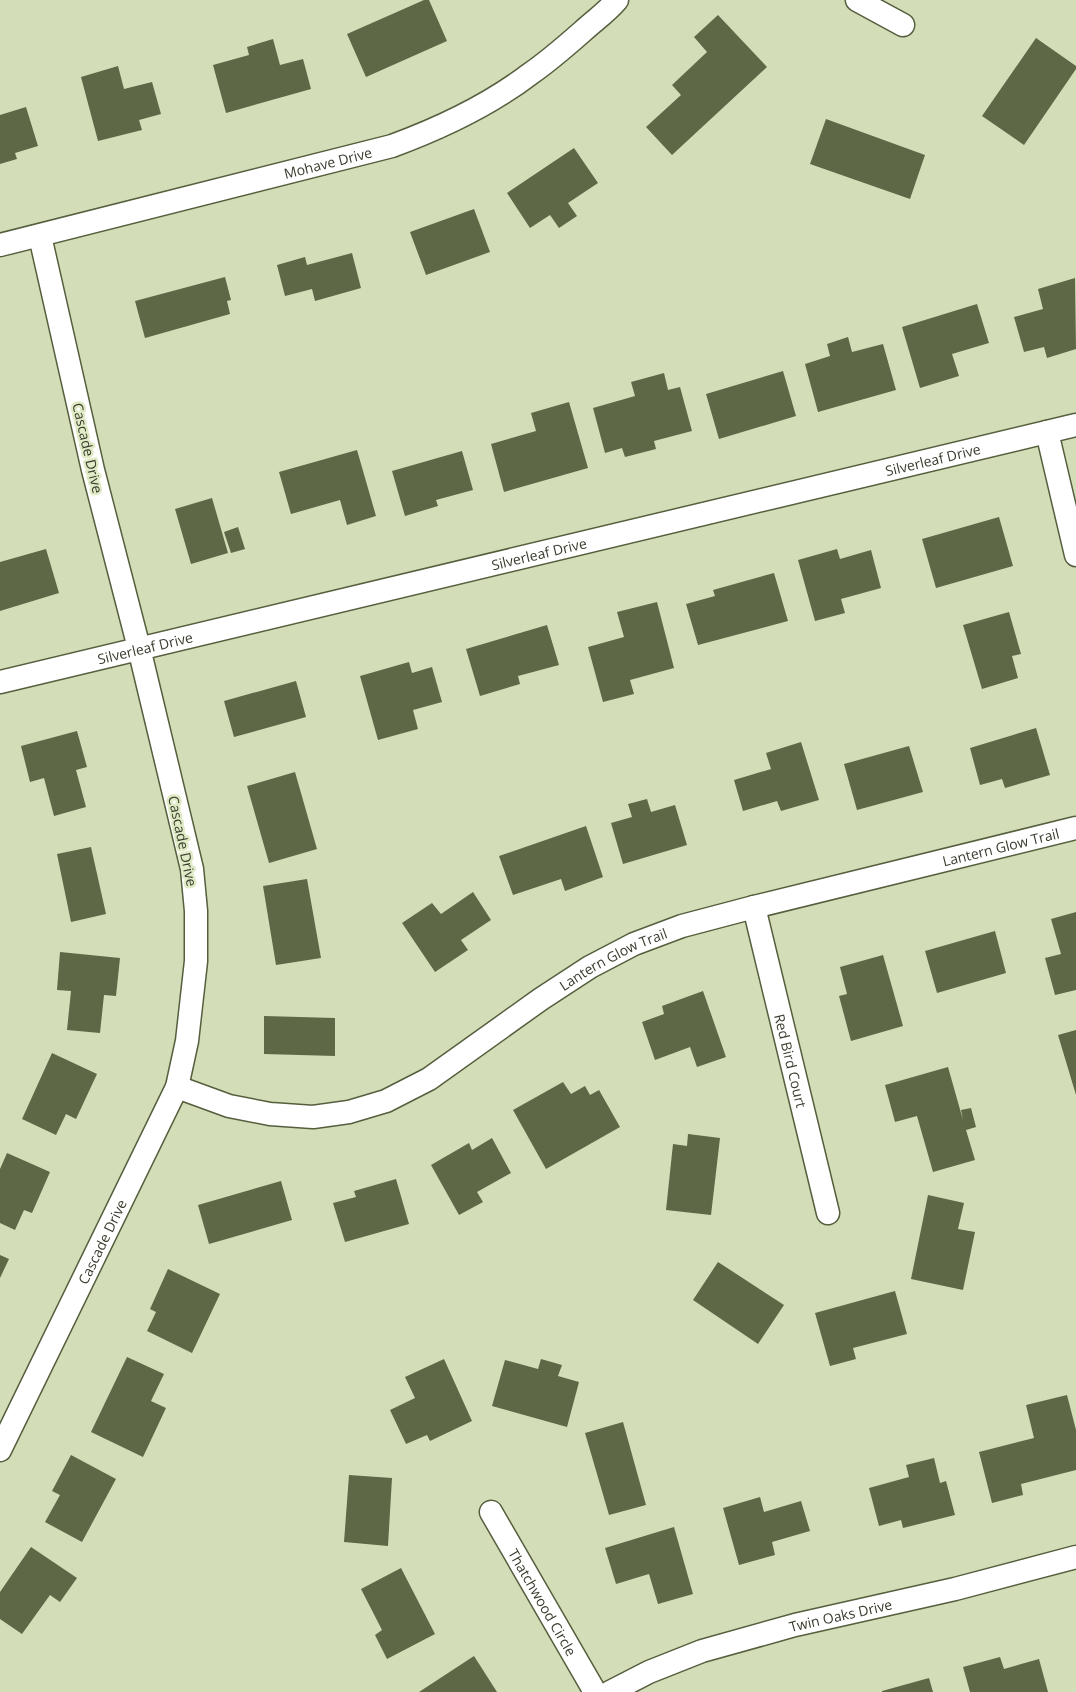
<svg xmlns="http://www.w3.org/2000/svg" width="1076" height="1692" font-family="'Open Sans',sans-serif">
<rect width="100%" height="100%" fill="#d3deb9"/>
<!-- building -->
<path fill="#5e6746" d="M 424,0 L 429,0 L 447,41 L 366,77 L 347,34 Z
M 718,15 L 767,67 L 672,155 L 646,127 L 681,95 L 672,85 L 707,52 L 694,37 Z
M 1036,38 L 1076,66 L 1076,69 L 1024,145 L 982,116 Z
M 273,39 L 280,65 L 303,59 L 311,89 L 226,113 L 213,65 L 249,55 L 247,47 Z
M 118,66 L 124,89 L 152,82 L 161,114 L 139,120 L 142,130 L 98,141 L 81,77 Z
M 26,107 L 38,146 L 15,153 L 17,159 L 0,164 L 0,115 Z
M 826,119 L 925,155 L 910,199 L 810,164 Z
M 574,148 L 598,183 L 568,203 L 577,216 L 559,228 L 550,215 L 530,228 L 507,193 Z
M 474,209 L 490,252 L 426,275 L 410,232 Z
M 352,253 L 361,288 L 315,301 L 312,289 L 285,296 L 277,265 L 305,257 L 307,265 Z
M 225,277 L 231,300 L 227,301 L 230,314 L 145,338 L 135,301 Z
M 1075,278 L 1076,349 L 1047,358 L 1044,347 L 1024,352 L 1014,317 L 1043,309 L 1038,289 Z
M 977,304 L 989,343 L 952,354 L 959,376 L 920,388 L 902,327 Z
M 848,337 L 852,352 L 883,344 L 896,390 L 818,412 L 805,364 L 830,356 L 827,344 Z
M 783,371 L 796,416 L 719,439 L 706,394 Z
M 664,373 L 668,390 L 680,387 L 692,431 L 654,441 L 656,449 L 625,457 L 622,448 L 605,453 L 593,408 L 635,396 L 631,382 Z
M 569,402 L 588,468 L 504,492 L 491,444 L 536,431 L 531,413 Z
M 357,450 L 376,516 L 347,525 L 340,500 L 291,514 L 279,472 Z
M 462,451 L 473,490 L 436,500 L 438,506 L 405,516 L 392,471 Z
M 212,498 L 228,553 L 191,564 L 175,509 Z
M 999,517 L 1013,566 L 936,588 L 922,539 Z
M 238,527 L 245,549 L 231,553 L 224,532 Z
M 46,549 L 59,593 L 0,611 L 0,562 Z
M 837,549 L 840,559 L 871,550 L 881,588 L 841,599 L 845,613 L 815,621 L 798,560 Z
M 774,573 L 788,621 L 698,645 L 686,604 L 715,596 L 713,590 Z
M 657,602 L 674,668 L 630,680 L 634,694 L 603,702 L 588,647 L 624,637 L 617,612 Z
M 1009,612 L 1021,654 L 1012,656 L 1018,678 L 982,689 L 963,625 Z
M 547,625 L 559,665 L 518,676 L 520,684 L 480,696 L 466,649 Z
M 409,662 L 412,673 L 432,667 L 442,702 L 413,710 L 418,729 L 378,740 L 360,676 Z
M 296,681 L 306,717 L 234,737 L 224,701 Z
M 1036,728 L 1050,775 L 1005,788 L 1002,779 L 980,785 L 970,748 Z
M 77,731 L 87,767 L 76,770 L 86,807 L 54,816 L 44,778 L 30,782 L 21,746 Z
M 801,742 L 819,800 L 781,811 L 777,801 L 743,811 L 734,780 L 771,769 L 766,753 Z
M 909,746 L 923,792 L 857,810 L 844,764 Z
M 295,772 L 317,849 L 269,863 L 247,786 Z
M 647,799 L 651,812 L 675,805 L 687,845 L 623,864 L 611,823 L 632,817 L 628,804 Z
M 586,826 L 603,877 L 565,891 L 561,879 L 513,895 L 499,856 Z
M 91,847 L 106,914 L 71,922 L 57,854 Z
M 307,879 L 321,958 L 276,965 L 263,886 Z
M 473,892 L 491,920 L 461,940 L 468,950 L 435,972 L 402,923 L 432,903 L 441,914 Z
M 1076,912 L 1076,990 L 1055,995 L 1045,958 L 1061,954 L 1051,919 Z
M 995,931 L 1006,973 L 937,993 L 925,951 Z
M 60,952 L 120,958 L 116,996 L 104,995 L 100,1033 L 67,1030 L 71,991 L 57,990 Z
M 883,955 L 903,1026 L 851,1041 L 839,996 L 847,994 L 840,967 Z
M 703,991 L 726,1057 L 697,1067 L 690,1047 L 655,1060 L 642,1022 L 664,1014 L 662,1006 Z
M 264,1016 L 335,1018 L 335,1056 L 264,1054 Z
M 1076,1030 L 1076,1095 L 1058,1035 Z
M 52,1053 L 97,1074 L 76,1119 L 66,1114 L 56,1135 L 22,1119 Z
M 948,1067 L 963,1120 L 961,1110 L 971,1108 L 976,1127 L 966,1130 L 975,1160 L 933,1172 L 917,1116 L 895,1122 L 885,1085 Z
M 563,1082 L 571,1094 L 585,1086 L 590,1095 L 599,1090 L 620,1127 L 546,1169 L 513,1110 Z
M 688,1134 L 720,1138 L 711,1215 L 666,1210 L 673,1144 L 687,1146 Z
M 492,1138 L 511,1173 L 477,1192 L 483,1202 L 459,1215 L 431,1165 L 469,1143 L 472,1150 Z
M 7,1153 L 50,1172 L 32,1213 L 24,1210 L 15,1230 L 0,1223 L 0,1169 Z
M 396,1179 L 409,1224 L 345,1242 L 333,1203 L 356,1197 L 354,1191 Z
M 281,1181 L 292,1220 L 209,1244 L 198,1205 Z
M 928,1195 L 964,1203 L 958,1229 L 975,1232 L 963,1290 L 911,1279 Z
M 0,1255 L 9,1259 L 0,1278 Z
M 718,1262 L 784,1305 L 758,1344 L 693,1300 Z
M 168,1269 L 220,1294 L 192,1353 L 147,1331 L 156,1312 L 150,1309 Z
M 895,1291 L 907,1334 L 853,1348 L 856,1359 L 830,1366 L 815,1313 Z
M 127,1357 L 164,1374 L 151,1401 L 166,1408 L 143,1457 L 91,1432 Z
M 444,1359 L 472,1421 L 430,1441 L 427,1435 L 406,1444 L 390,1410 L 415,1398 L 405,1377 Z
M 541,1359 L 562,1365 L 558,1376 L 579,1382 L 567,1427 L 492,1406 L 505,1360 L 538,1369 Z
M 1067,1395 L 1076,1430 L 1076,1470 L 1021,1484 L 1023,1495 L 992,1503 L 979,1452 L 1034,1438 L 1026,1405 Z
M 623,1422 L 646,1505 L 609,1515 L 585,1433 Z
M 71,1455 L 116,1479 L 82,1542 L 45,1522 L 60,1495 L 52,1491 Z
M 934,1458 L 940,1483 L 946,1481 L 955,1515 L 903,1528 L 901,1520 L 879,1526 L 869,1488 L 909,1477 L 906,1465 Z
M 349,1475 L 392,1478 L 388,1546 L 344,1542 Z
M 760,1497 L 764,1512 L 801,1501 L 810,1531 L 772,1542 L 775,1555 L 739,1565 L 723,1508 Z
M 674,1527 L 693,1594 L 658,1604 L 649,1574 L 616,1584 L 605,1548 Z
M 31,1547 L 77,1578 L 60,1602 L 50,1595 L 22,1634 L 0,1619 L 0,1592 Z
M 401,1568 L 435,1634 L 387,1659 L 375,1635 L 382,1630 L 361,1589 Z
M 474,1656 L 497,1692 L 419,1692 Z
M 1000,1657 L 1004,1669 L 1039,1659 L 1048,1692 L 970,1692 L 963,1667 Z
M 929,1678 L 933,1692 L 882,1692 L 882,1691 Z"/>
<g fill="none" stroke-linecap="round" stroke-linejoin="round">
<defs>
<g id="street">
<path d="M 857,0 L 903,25"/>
<path id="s1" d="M 0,245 L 392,146 C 441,128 488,106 530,74 C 549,61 566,46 583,31 C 595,20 607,12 617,0"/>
<path d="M 1047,432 L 1076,555"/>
<path id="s2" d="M 0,682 L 1076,425"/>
<path id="s3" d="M 754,907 L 828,1213"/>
<path id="s4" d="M 177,1087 L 229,1106 L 270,1114 L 313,1117 L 349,1112 L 386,1101 L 429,1079 L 541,999 L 590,967 L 634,944 L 682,926 L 754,907 L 1076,828"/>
<path id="s5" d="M 0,1450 L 177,1087 L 187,1041 L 196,961 L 196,911 L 192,869 L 139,648 L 93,470 L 40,236"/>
<path id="s6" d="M 491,1512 L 595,1692"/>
<path id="s7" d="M 610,1692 L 649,1672 L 702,1651 L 795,1625 L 955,1589 L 1076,1557"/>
</g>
</defs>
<!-- street casing -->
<use href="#street" stroke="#555e3d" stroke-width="25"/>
<!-- street -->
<use href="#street" stroke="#fff" stroke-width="22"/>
</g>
<g text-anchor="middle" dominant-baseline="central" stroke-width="5" stroke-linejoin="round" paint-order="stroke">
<!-- street labels -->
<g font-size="14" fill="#383d2e" stroke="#e0ebc6">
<text stroke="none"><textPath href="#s1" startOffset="338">Mohave Drive</textPath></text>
<text transform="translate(88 448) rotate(77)">Cascade Drive</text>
<text stroke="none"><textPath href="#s2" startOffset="959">Silverleaf Drive</textPath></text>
<text stroke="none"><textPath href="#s2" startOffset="554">Silverleaf Drive</textPath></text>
<text stroke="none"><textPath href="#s2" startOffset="149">Silverleaf Drive</textPath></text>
<text transform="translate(183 841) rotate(78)">Cascade Drive</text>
<text stroke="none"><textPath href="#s4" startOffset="889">Lantern Glow Trail</textPath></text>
<text stroke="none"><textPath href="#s4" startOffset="484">Lantern Glow Trail</textPath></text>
<text stroke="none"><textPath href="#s3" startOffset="158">Red Bird Court</textPath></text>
<text stroke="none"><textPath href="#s5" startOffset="232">Cascade Drive</textPath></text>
<text stroke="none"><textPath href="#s6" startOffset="104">Thatchwood Circle</textPath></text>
<text stroke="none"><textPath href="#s7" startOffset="244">Twin Oaks Drive</textPath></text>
</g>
</g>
</svg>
